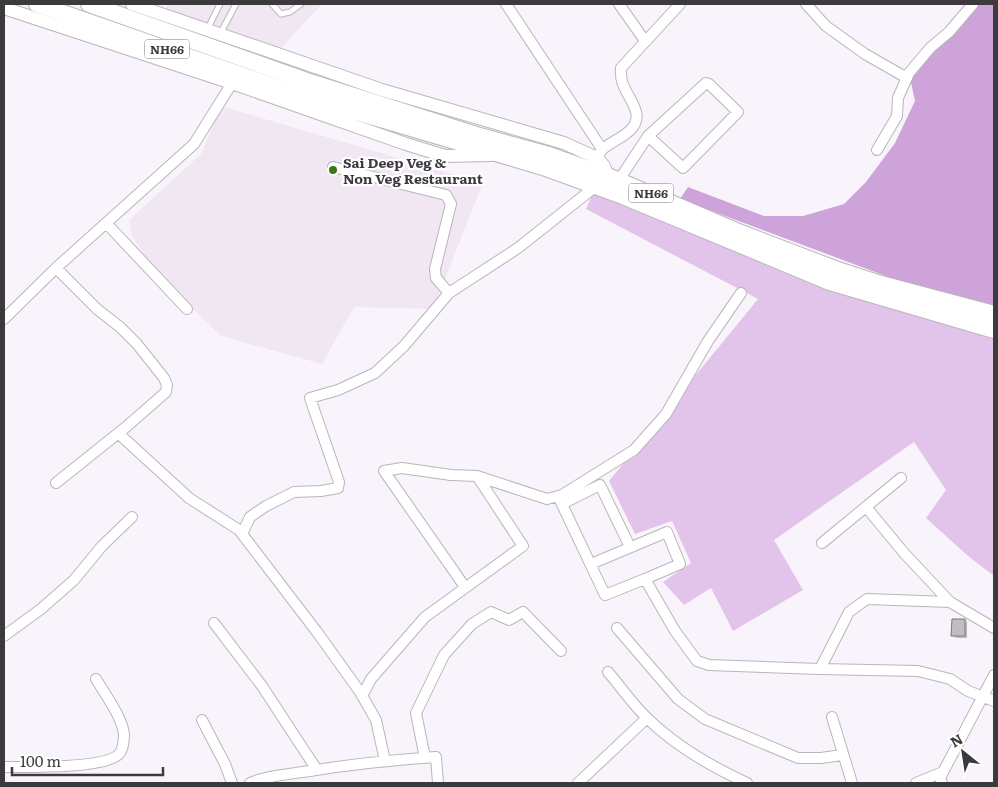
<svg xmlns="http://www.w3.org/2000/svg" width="998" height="787" font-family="Literata,serif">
<defs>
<filter id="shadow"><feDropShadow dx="4.5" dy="2.5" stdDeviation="1" flood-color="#0004"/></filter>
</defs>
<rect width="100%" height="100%" fill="#f9f4fb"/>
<!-- built -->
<path fill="#f0e7f3" d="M 168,4 L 322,4 L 277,52 L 163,11 Z
M 221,106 L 483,183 L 433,309 L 354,307 L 322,364 L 221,336 L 158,275 L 132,236 L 129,220 L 201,154 Z"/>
<!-- green -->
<path fill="#e2c4eb" d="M 596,186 L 994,329 L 994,576 L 968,556 L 926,518 L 946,490 L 914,442 L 774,540 L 803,590 L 733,631 L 711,588 L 684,605 L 663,582 L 691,563 L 672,521 L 635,534 L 609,481 L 758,299 L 586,209 Z"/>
<!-- forest -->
<path fill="#cda3da" d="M 967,4 L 994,4 L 994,319 L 963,305 L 680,199 L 688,187 L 764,216 L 803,216 L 844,204 L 866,182 L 895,143 L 915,101 L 909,73 Z"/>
<!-- building -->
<path fill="#c1bcc3" stroke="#7a757b" filter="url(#shadow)" d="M 952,619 L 965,619 L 965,636 L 951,636 Z"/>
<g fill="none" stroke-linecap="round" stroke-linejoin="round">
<defs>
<path id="service" d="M 272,4 L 281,14 L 290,12 L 301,4
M 207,30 L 220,4
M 220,34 L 236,4"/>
<path id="minor" d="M 506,4 L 602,149
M 619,4 L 645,41
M 806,4 L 826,26 L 865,54 L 907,78
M 877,150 L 897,116 L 898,98 L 909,73 L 930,48 L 949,32 L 973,4
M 597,158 C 599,154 601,150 604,148 C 615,139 641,131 636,112 C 632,96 619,88 621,68 L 680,4
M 333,167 L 446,195 L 451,204 L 435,269 L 436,278 L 449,293
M 619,180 L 648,136 L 706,83 L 709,84 L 738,112 L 683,168 L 648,136
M 106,223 L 187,309
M 4,319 L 56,268 L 194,144 L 232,83
M 118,433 L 189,498 L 239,530 L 317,632 L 360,692 L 376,720 L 385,761
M 56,483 L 126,427 L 166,392 L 167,385 L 164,378 L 137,344 L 120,327 L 97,309 L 56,268
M 558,496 L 605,595 L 645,579 L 675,631 L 697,661 L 709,665 L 820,669 L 918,671 L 950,679 L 968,691 L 994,701
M 562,504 L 600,485 L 630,547
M 866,507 L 904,553 L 950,602 L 994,628
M 242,534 L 250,517 L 266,506 L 294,492 L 321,491 L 338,488 L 339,482 L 310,398 L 338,390 L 375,373 L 404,346 L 449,293 L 518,248 L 596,186
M 822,543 L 901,478
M 591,564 L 667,532 L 680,564 L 645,579
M 465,587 L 384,471 L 402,468 L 451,475 L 477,476 L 547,499 L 562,495 L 634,450 L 666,414 L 708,341 L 741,293
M 214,623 L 262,686 L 317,770
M 617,628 L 678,699 L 705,719 L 798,758 L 821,758 L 842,755
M 4,636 L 41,609 L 74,580 L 102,546 L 132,517
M 820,669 L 849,612 L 867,599 L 950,602
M 608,672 C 621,687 633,705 648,719 C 676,746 712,767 747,783
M 362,696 L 371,679 L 425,617 L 523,546 L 477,476
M 832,717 L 852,783
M 202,720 L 225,764 L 232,783
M 425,758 L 416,713 L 444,655 L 472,624 L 491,612 L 509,620 L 523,612 L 561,651
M 4,767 C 25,767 108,769 120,753 C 123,748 124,739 124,734 C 122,717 105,694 96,679
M 250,783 C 269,775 290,774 310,771 C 352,764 394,760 436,757 L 438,783
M 578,783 L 647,718
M 916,783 L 943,772
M 942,783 L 940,778 L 994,675"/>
<path id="tertiary" d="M 132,4 L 382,90 L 564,143 L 597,158 L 604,166 L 608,176
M 4,8 L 232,83 L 406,144 L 445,156 L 491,155"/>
<path id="trunk" d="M 37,4 L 296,94 L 543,167 L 623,196 L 830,282 L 994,330
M 89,4 L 304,80 L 480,136 L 549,155 L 608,176 L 741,233 L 835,269 L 881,284 L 994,314"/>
</defs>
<!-- service casing -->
<use href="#service" stroke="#bab5bb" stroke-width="7"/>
<!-- minor casing -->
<use href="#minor" stroke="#bab5bb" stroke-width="12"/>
<!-- tertiary casing -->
<use href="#tertiary" stroke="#bab5bb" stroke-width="14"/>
<!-- trunk casing -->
<use href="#trunk" stroke="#bab5bb" stroke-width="18"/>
<!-- service -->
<use href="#service" stroke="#fff" stroke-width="5"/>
<!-- minor -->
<use href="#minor" stroke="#fff" stroke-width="10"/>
<!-- tertiary -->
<use href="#tertiary" stroke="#fff" stroke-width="12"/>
<!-- trunk -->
<use href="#trunk" stroke="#fff" stroke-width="16"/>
</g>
<!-- markers -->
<circle fill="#35791a" stroke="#fff" stroke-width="2" cx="333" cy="170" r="5"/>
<g text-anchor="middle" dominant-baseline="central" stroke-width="4.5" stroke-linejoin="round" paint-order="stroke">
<!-- shield labels -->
<g fill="#fff" stroke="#767576" stroke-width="1">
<rect x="144.5" y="39.5" width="45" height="19" rx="4"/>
<rect x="628.5" y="183.5" width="45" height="19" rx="4"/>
</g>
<g font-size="12" font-weight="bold" fill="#3c3a3c">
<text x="167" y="49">NH66</text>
<text x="651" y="193">NH66</text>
</g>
<!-- poi labels -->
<g font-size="14" font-weight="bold" fill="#3c3a3c" stroke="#fff" text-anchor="start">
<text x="343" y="162">Sai Deep Veg &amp;<tspan x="343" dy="16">Non Veg Restaurant</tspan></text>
</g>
</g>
<!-- border -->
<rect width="998" height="787" fill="none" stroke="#3c3a3c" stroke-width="10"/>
<!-- north arrow -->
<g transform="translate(963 752) rotate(330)" stroke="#ffffff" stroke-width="4" paint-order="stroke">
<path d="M0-4L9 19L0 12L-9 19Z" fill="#3c3a3c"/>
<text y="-8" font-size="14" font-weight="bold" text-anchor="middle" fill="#3c3a3c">N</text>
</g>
<!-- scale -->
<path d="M12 767v8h151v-8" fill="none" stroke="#3c3a3c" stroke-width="2.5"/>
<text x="20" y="767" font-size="15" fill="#3c3a3c" stroke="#ffffff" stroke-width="4" paint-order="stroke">100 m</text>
</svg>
